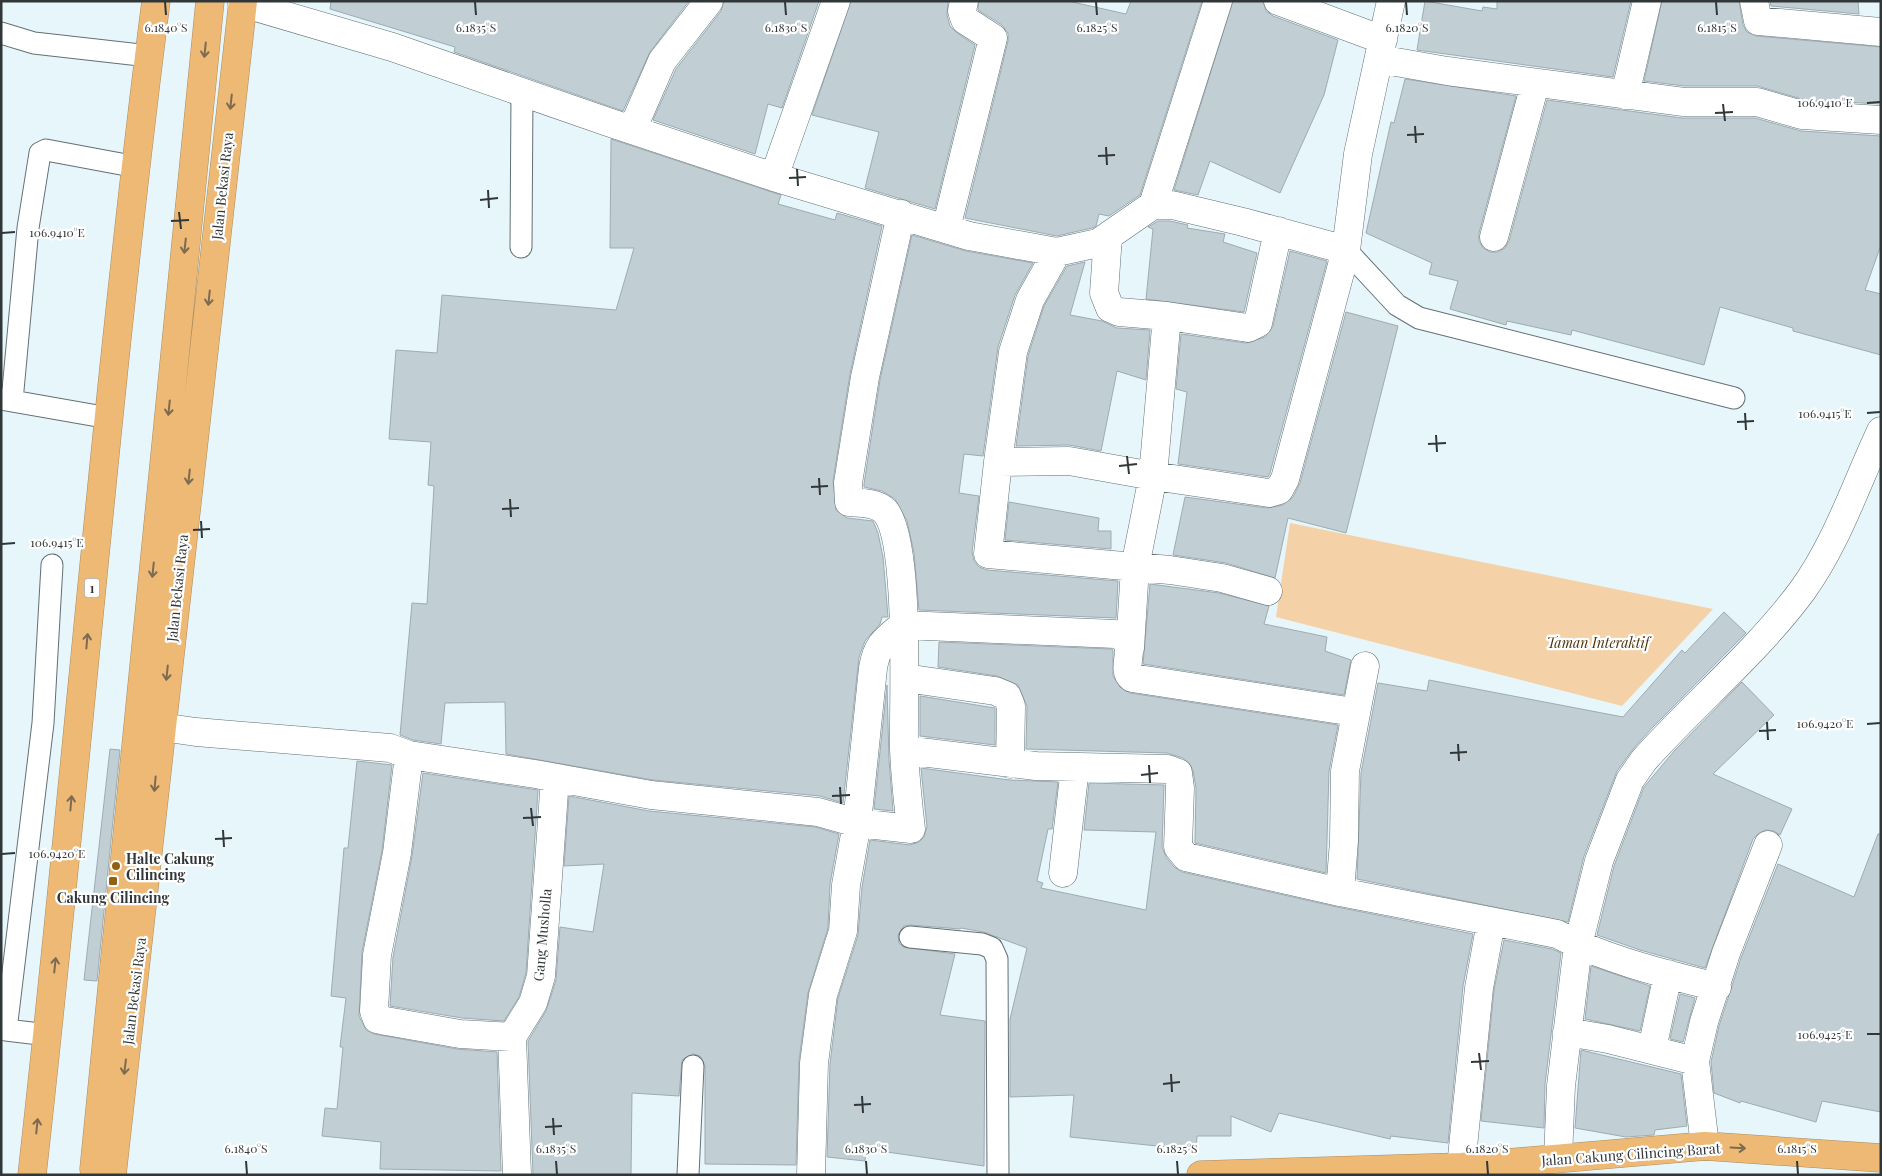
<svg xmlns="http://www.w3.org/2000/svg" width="1882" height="1176" font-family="'Playfair Display',serif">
<rect width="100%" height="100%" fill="#e6f6fb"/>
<!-- green -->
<path fill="#f4d1a6" d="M 1290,523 L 1713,609 L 1622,706 L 1276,617 Z"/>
<!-- building -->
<path fill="#c1cfd5" stroke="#9dacb1" d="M 331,1 L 689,1 L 650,52 L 623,111 L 454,52 L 455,47 L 330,9 Z
M 724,1 L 819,1 L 782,108 L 768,104 L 755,154 L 653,120 L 676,69 L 721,11 Z
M 851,1 L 948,1 L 947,15 L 950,26 L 957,33 L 975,45 L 935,209 L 865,188 L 879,132 L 812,115 Z
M 979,1 L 1068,1 L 1126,14 L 1131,1 L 1202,1 L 1140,195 L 1109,216 L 1099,214 L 1096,226 L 1092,228 L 1057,236 L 965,218 L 1008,41 L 1008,33 L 1002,25 L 978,10 Z
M 1233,1 L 1263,1 L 1266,11 L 1273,16 L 1338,40 L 1324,95 L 1280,193 L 1210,161 L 1198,195 L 1174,190 Z
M 1425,1 L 1482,11 L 1483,7 L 1497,9 L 1497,1 L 1631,1 L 1613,77 L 1417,50 Z
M 1662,1 L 1739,1 L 1743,25 L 1747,32 L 1756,36 L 1881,47 L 1881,104 L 1805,100 L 1757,86 L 1685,86 L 1644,81 Z
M 1770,1 L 1858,1 L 1859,14 L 1771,6 Z
M 1405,79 L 1516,96 L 1479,233 L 1479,241 L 1483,248 L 1490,252 L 1498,252 L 1505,248 L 1509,241 L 1547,100 L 1682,118 L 1755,118 L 1801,131 L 1881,136 L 1881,245 L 1865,290 L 1881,294 L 1881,355 L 1793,331 L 1793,328 L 1720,307 L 1704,365 L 1572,330 L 1571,335 L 1507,321 L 1506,325 L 1450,309 L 1458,281 L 1429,274 L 1432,263 L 1366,233 L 1391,122 L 1394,123 Z
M 611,139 L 781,195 L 778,204 L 835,220 L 837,213 L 882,226 L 850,374 L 833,481 L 836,510 L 847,518 L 873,521 L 878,533 L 883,557 L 888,617 L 882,617 L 880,624 L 865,641 L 859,657 L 843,803 L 820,796 L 653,780 L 506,754 L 505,702 L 445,703 L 441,744 L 413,740 L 400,735 L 412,603 L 427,604 L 434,486 L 428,485 L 431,442 L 389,439 L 396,350 L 437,353 L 442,295 L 616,310 L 634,248 L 610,248 Z
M 1158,221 L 1170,221 L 1188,225 L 1187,228 L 1225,234 L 1223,242 L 1257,253 L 1244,312 L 1146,299 L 1153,229 L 1148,227 Z
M 912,235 L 966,251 L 1033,263 L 1015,295 L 998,347 L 983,456 L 964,454 L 959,493 L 979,496 L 972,552 L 974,561 L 979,567 L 987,570 L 1118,581 L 1116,618 L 919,610 L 914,553 L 907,521 L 895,499 L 882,491 L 864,487 L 864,484 L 880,380 Z
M 1290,251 L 1327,261 L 1270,473 L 1268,477 L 1178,464 L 1187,392 L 1176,389 L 1181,334 L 1246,343 L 1265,337 L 1273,326 Z
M 1085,262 L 1070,315 L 1102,321 L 1117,328 L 1150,330 L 1146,380 L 1117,371 L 1101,451 L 1069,445 L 1016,446 L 1028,356 L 1044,306 L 1067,266 Z
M 1346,312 L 1398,326 L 1346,533 L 1288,518 L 1275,578 L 1226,563 L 1173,555 L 1185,497 L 1267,508 L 1283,505 L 1293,497 L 1300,483 Z
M 1009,502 L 1099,518 L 1098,531 L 1111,531 L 1111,549 L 1005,540 Z
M 1150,584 L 1219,593 L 1269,606 L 1264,624 L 1327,637 L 1325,651 L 1351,660 L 1344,695 L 1143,664 Z
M 1724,612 L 1746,633 L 1652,728 L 1633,749 L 1617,771 L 1584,856 L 1568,922 L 1357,879 L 1361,773 L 1378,683 L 1427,691 L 1429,680 L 1623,717 L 1682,650 L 1685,653 Z
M 939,642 L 1111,649 L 1113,650 L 1113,676 L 1120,687 L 1130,693 L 1338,725 L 1329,771 L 1326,873 L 1195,843 L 1196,788 L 1193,771 L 1190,764 L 1183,758 L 1167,753 L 1026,749 L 1027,706 L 1018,685 L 997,676 L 938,667 Z
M 1742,682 L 1774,715 L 1713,774 L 1792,809 L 1780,835 L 1774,831 L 1766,830 L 1759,833 L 1753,839 L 1705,968 L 1640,950 L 1597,935 L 1614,866 L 1644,787 L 1675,750 Z
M 887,685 L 889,760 L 893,811 L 874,809 Z
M 920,696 L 995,708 L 995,745 L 920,736 Z
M 110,749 L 120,750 L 97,981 L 84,980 Z
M 357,761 L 392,765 L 382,851 L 362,952 L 359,1016 L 366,1030 L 374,1034 L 457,1049 L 497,1052 L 501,1171 L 380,1169 L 381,1142 L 322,1136 L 325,1108 L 337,1109 L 343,1047 L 340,1047 L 346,998 L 331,996 L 344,848 L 348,848 Z
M 921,768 L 1009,780 L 1058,782 L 1052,829 L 1048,829 L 1037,881 L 1043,883 L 1041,888 L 1146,910 L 1156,832 L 1084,830 L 1089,783 L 1164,785 L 1162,847 L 1166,857 L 1174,867 L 1182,872 L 1337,907 L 1473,934 L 1463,986 L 1448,1143 L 1391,1136 L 1390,1139 L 1279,1113 L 1271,1132 L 1231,1116 L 1231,1136 L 1197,1136 L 1196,1150 L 1070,1137 L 1074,1095 L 1010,1097 L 1010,1019 L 1027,948 L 983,932 L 961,928 L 960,929 L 911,925 L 904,926 L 898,935 L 899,943 L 903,947 L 955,954 L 940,1015 L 985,1021 L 984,1166 L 866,1149 L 865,1161 L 827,1157 L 830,1064 L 838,998 L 858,935 L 862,887 L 870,840 L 910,845 L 919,842 L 924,837 L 927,827 Z
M 423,773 L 538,790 L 526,973 L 519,997 L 504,1021 L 462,1018 L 390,1006 L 393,957 L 412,856 Z
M 569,796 L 649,811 L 815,827 L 839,834 L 830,884 L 828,928 L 808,993 L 799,1061 L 796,1165 L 705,1164 L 705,1066 L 700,1056 L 693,1054 L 682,1060 L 679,1096 L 632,1093 L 631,1175 L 533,1175 L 528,1041 L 546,1011 L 556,980 L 560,927 L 593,932 L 604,864 L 564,866 Z
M 1878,834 L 1881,834 L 1881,1112 L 1822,1101 L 1816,1122 L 1741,1101 L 1740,1103 L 1714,1093 L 1711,1062 L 1719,1026 L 1741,958 L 1778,864 L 1854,897 Z
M 1504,940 L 1552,949 L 1561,953 L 1545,1084 L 1544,1128 L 1481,1121 L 1494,990 Z
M 1591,966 L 1650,986 L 1640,1031 L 1585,1019 Z
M 1680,994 L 1695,998 L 1683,1042 L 1670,1039 Z
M 1581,1050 L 1681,1074 L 1687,1126 L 1655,1130 L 1654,1135 L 1626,1137 L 1575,1128 Z"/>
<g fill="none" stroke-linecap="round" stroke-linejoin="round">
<defs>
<path id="lane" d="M 1,33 L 34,43 L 149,56
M 521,247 L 522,93
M 1346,250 L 1397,305 L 1419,318 L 1734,398
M 1,399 L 109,418
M 12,401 L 28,228 L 40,153 L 46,150 L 137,167
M 910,937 L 982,944 L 992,948 L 997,959 L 998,1175
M 48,1035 L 6,1030 L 43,723 L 52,565
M 688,1175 L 693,1066"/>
<path id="street" d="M 1278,1 L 1383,40
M 1754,1 L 1758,21 L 1881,32
M 242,3 L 392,47 L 608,122 L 774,177 L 969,236 L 1057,252 L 1098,243 L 1153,205 L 1172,205 L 1243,222 L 1346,250
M 1379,59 L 1447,71 L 1684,102 L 1757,102 L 1802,115 L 1881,120
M 1625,95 L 1647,1
M 632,130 L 662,61 L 709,1
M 774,177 L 836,1
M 1153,205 L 1218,1
M 946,229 L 993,38 L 965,20 L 962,11 L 964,1
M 1108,236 L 1104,293 L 1110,308 L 1119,312 L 1167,316 L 1153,476 L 1135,567 L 1130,648
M 1494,237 L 1535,84
M 1057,252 L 1030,300 L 1013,352 L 998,462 L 988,554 L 1170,570 L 1222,578 L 1268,591
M 1167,316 L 1248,328 L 1258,323 L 1278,231
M 998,462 L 1069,461 L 1153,476 L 1269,493 L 1279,490 L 1285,479 L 1346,250 L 1358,154 L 1391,1
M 1365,666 L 1345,771 L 1344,841 L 1340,892 L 1557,934 C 1604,959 1665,974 1717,987
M 905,678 L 995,691 L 1007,696 L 1011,706 L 1010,764
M 161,727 L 196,732 L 390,748 L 409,755 L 535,774 L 651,795 L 818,812 L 857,823 L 911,829 C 908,803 905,776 904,749 C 903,704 911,541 885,511 C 876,502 860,503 849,502 L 848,483 L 865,377 L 901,214
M 904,750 L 1036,766 L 1167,769 L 1178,773 L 1180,788 L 1178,847 L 1186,857 L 1340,892
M 409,755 L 397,853 L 377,955 L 374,1011 L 377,1019 L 386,1021 L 460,1034 L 512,1037
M 1063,873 L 1075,767
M 1567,1032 L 1608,1039 L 1695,1061
M 1652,1049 L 1668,974
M 1705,1146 L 1695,1061 L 1704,1022 L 1726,953 L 1768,845
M 1558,1158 L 1561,1086 L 1578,945 L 1599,861 L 1630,780 L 1644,760 C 1695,703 1756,653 1802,591 C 1837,543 1856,484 1881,431
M 1461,1167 L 1479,988 L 1491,922
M 517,1175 L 512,1037 L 533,1003 L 541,976 L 555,778
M 811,1175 L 814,1063 L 823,995 L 843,931 L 846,885 L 857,823 L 873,668 C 877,644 885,640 903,625 L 1115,634 C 1143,642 1118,667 1132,678 L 1354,712"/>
<path id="highway" d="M 94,1169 L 210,1
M 32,1175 C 76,784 106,391 156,1
M 112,1175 C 159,784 197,392 243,1
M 1201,1175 L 1461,1167 L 1705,1146 L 1881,1158"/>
</defs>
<!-- lane casing -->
<use href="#lane" stroke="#637074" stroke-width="23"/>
<!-- street casing -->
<use href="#street" stroke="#637074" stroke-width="29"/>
<!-- highway casing -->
<use href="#highway" stroke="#ab8c60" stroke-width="29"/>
<!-- lane -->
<use href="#lane" stroke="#fff" stroke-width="21"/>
<!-- street -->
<use href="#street" stroke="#fff" stroke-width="28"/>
<!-- highway -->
<use href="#highway" stroke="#edb975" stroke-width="28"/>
</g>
<!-- one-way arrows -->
<defs><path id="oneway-shaft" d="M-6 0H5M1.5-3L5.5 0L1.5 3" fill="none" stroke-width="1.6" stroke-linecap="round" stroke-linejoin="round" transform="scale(1.25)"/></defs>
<g stroke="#7c6b51">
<use href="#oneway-shaft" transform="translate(205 50) rotate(96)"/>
<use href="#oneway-shaft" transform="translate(231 102) rotate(96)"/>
<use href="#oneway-shaft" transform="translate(185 246) rotate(96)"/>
<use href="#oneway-shaft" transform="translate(209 298) rotate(96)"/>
<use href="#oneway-shaft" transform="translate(169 408) rotate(96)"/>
<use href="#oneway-shaft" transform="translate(189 477) rotate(96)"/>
<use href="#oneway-shaft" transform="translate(153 570) rotate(96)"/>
<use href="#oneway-shaft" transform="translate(87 641) rotate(-85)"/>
<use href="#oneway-shaft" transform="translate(167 673) rotate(96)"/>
<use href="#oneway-shaft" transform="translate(155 784) rotate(95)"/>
<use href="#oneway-shaft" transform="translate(71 803) rotate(-85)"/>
<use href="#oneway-shaft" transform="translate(55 965) rotate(-84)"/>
<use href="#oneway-shaft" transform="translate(125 1067) rotate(97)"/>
<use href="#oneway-shaft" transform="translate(37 1126) rotate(-84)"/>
<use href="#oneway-shaft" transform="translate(1738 1148) rotate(3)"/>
</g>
<!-- ticks -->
<path fill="none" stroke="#313739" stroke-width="2" d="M 165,2 L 166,15M 475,2 L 476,15M 785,2 L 786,15M 1096,2 L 1097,15M 1406,2 L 1407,15M 1716,2 L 1717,15M 1867,103 L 1880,102M 1723,104 L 1725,121M 1715,113 L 1733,112M 1415,126 L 1416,143M 1407,135 L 1424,134M 1106,147 L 1107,165M 1098,156 L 1115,155M 797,169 L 798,186M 789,178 L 806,177M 488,190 L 489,208M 480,200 L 498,198M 179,212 L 181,229M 171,221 L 189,220M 2,233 L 15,232M 1745,413 L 1746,430M 1867,413 L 1880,412M 1737,422 L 1754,421M 1436,435 L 1437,452M 1428,444 L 1446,443M 1127,456 L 1129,474M 1119,466 L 1137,464M 819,478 L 820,495M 811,487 L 828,486M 510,499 L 511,517M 502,509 L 519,508M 201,521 L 202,538M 193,530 L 210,529M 2,544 L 15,543M 1767,722 L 1768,740M 1867,724 L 1880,723M 1759,731 L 1776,730M 1458,744 L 1459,761M 1450,753 L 1467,752M 1149,765 L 1150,783M 1141,775 L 1158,773M 840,787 L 841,804M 832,796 L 850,795M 531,808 L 533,826M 523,818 L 541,817M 223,830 L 224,847M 215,839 L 232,838M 2,854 L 15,853M 1867,1034 L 1880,1034M 1479,1053 L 1481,1070M 1471,1062 L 1489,1061M 1171,1074 L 1172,1092M 1163,1084 L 1180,1082M 862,1096 L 863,1113M 854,1105 L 871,1104M 553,1118 L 554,1135M 545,1127 L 562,1126M 246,1161 L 247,1174M 556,1161 L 557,1174M 866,1161 L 867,1174M 1177,1161 L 1178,1174M 1487,1161 L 1488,1174M 1797,1161 L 1798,1174"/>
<!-- markers -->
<g fill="#926110" stroke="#fff" stroke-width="2">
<circle cx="116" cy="866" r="5"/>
<rect x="108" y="876" width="10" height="10" rx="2.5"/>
</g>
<g text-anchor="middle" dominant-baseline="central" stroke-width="4.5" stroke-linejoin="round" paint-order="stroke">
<!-- shield labels -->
<rect fill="#fff" stroke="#6f7374" stroke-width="1" x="84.5" y="578.5" width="15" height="19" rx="4"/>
<g font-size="12" font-weight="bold" fill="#313739">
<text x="92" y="588">1</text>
</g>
<!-- street labels -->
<g font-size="14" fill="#313739" stroke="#fff">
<text transform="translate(222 186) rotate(-84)">Jalan Bekasi Raya</text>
<text transform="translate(177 588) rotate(-84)">Jalan Bekasi Raya</text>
<text transform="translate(542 935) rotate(-85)">Gang Musholla</text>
<text transform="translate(134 991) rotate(-83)">Jalan Bekasi Raya</text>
<text transform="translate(1631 1154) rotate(-4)">Jalan Cakung Cilincing Barat</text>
</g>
<!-- park labels -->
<g font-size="14" font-style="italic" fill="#4d330c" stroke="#fff">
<text x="1598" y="642">Taman Interaktif</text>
</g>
<!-- poi labels -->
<g font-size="14" font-weight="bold" fill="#313739" stroke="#fff" text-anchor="start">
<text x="126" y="858">Halte Cakung<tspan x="126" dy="16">Cilincing</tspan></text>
<text x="113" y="897" text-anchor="middle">Cakung Cilincing</text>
</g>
</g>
<g font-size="12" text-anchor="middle" fill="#313739" stroke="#fff" stroke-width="4.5" stroke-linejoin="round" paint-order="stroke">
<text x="166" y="32">6.1840°S</text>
<text x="476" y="32">6.1835°S</text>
<text x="786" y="32">6.1830°S</text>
<text x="1097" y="32">6.1825°S</text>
<text x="1407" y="32">6.1820°S</text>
<text x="1717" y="32">6.1815°S</text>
<text x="1825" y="107">106.9410°E</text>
<text x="57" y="237">106.9410°E</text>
<text x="1825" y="418">106.9415°E</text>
<text x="57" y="547">106.9415°E</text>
<text x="1825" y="728">106.9420°E</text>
<text x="57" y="858">106.9420°E</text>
<text x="1825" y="1039">106.9425°E</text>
<text x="246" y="1153">6.1840°S</text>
<text x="556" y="1153">6.1835°S</text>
<text x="866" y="1153">6.1830°S</text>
<text x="1177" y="1153">6.1825°S</text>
<text x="1487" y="1153">6.1820°S</text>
<text x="1797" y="1153">6.1815°S</text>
</g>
<!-- border -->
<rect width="1882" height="1176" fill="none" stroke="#313739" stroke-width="5"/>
</svg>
